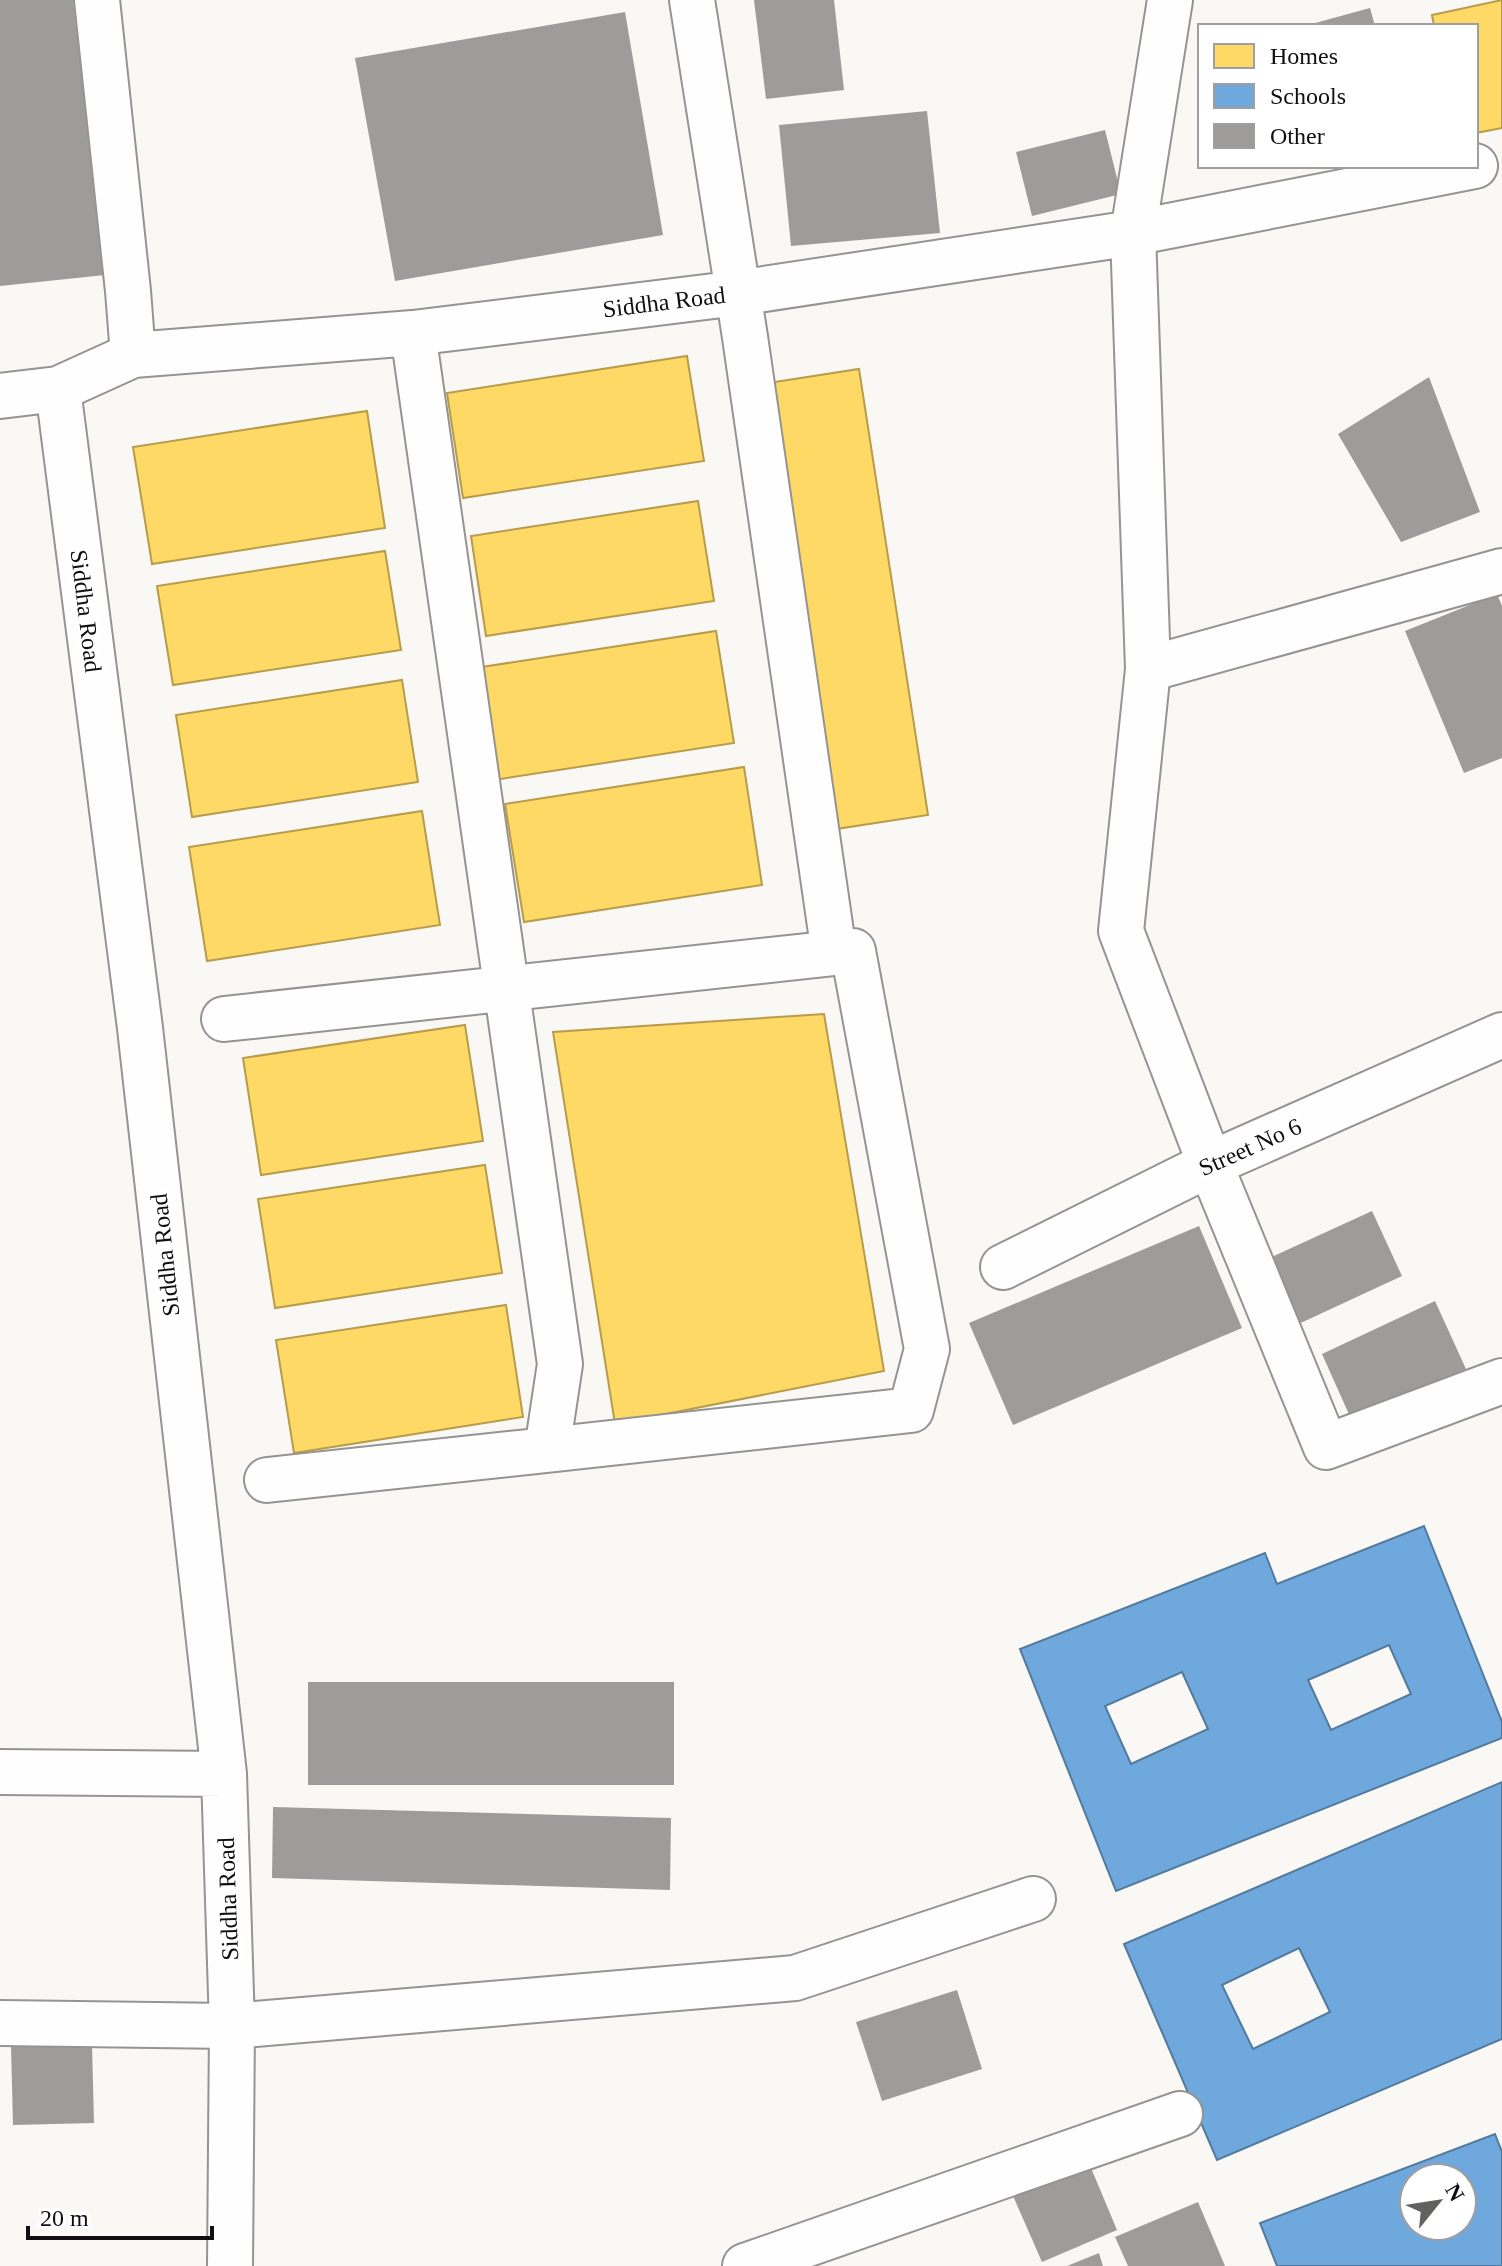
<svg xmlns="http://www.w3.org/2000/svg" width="1502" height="2266" font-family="'Times New Roman',serif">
<rect width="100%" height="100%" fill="#faf8f5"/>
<!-- homes -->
<path fill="#ffd966" stroke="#b79c4c" stroke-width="2" d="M 1502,0 L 1502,128 L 1476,133 L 1476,26 L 1434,26 L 1432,15 Z
M 687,356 L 704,461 L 463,498 L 447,393 Z
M 859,369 L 928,815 L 836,829 L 768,383 Z
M 367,411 L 385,528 L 152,564 L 133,447 Z
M 698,501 L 714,601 L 486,636 L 471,536 Z
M 385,551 L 401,650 L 173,685 L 157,586 Z
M 716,631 L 734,743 L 494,780 L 475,668 Z
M 402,680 L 418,782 L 192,817 L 176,715 Z
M 744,767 L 762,885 L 524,922 L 505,804 Z
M 422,811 L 440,925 L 207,961 L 189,847 Z
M 824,1014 L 884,1371 L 615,1424 L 553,1032 Z
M 465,1025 L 483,1141 L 261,1175 L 243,1058 Z
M 485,1165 L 502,1273 L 275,1308 L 258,1199 Z
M 506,1305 L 523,1417 L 294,1453 L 276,1340 Z"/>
<!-- schools -->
<path fill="#6fa8dc" stroke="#527a9e" stroke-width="2" fill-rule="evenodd" d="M 1424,1526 L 1502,1722 L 1502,1738 L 1116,1891 L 1020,1649 L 1265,1553 L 1277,1584 ZM 1389,1645 L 1411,1694 L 1331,1730 L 1308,1680 ZM 1182,1672 L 1208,1729 L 1131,1764 L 1105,1706 Z
M 1502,1782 L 1502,2039 L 1217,2160 L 1124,1944 ZM 1299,1948 L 1330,2012 L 1253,2049 L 1222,1985 Z
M 1495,2134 L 1502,2152 L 1502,2266 L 1277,2266 L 1260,2223 ZM 1414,2178 L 1462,2178 L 1462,2226 L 1414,2226 Z"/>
<!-- building -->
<path fill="#9e9c9a" d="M 0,0 L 73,0 L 105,275 L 0,286 Z
M 754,0 L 834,0 L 844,90 L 766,99 Z
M 1370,8 L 1375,26 L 1308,26 L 1308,25 Z
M 625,12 L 663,235 L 395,281 L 355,58 Z
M 927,111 L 940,233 L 791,246 L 779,125 Z
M 1105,130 L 1121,194 L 1032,216 L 1016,152 Z
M 1429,377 L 1480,512 L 1401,542 L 1338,434 Z
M 1497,594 L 1502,606 L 1502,758 L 1464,773 L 1405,631 Z
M 1372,1211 L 1402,1276 L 1292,1327 L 1261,1262 Z
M 1199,1226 L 1242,1328 L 1013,1425 L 969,1323 Z
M 1435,1301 L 1466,1369 L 1352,1421 L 1322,1354 Z
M 308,1682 L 674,1682 L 674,1785 L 308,1785 Z
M 273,1807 L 671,1818 L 670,1890 L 272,1878 Z
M 957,1990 L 982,2069 L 882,2101 L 856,2022 Z
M 92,2044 L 94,2123 L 13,2125 L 11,2046 Z
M 1086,2156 L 1117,2230 L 1042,2262 L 1010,2189 Z
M 1198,2202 L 1225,2266 L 1128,2266 L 1115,2237 Z
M 1099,2253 L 1103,2266 L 1067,2266 Z"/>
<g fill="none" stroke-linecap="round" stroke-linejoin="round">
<defs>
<path id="minor" d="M 97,0 L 128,291 L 133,355
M 692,0 L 745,337 L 834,953
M 1170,0 L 1133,233 L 1148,669 L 1121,931 L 1210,1164 L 1326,1447 L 1502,1381
M 0,396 L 58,389
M 1148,669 L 1502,571
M 224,1019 L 853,951 L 927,1349 L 911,1410 L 547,1450
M 1003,1267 L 1210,1164 L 1502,1035
M 267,1480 L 547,1450 L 560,1364 L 413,333
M 0,1772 L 224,1774
M 0,2023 L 232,2026 L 795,1978 L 1033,1899
M 230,2266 L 232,2026 L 224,1774 L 140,1028 L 58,389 L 133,355 L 413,333 L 738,293 L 1133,233 L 1475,166
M 745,2266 L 1180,2114"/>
</defs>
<!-- minor casing -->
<use href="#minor" stroke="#959493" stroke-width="48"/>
<!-- minor -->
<use href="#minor" stroke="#fefefe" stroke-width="44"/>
</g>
<g text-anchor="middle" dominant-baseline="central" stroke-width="8" stroke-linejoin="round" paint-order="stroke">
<!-- street labels -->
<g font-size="24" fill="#0f0f0f" stroke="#fff">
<text transform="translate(664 302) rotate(-7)">Siddha Road</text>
<text transform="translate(86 611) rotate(83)">Siddha Road</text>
<text transform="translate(1250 1147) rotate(-24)">Street No 6</text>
<text transform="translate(165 1255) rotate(-96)">Siddha Road</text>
<text transform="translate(228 1899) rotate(-92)">Siddha Road</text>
</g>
</g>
<!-- legend -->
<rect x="1198" y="24" width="280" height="144" fill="#ffffff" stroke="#9f9f9f" stroke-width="2"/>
<rect x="1214" y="44" width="40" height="24" fill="#ffd966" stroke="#9f9f9f" stroke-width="2"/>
<text x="1270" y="64" font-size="24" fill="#0f0f0f">Homes</text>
<rect x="1214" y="84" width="40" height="24" fill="#6fa8dc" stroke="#9f9f9f" stroke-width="2"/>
<text x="1270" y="104" font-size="24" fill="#0f0f0f">Schools</text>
<rect x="1214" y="124" width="40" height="24" fill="#9e9c9a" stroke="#9f9f9f" stroke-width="2"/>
<text x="1270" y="144" font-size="24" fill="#0f0f0f">Other</text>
<!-- north arrow -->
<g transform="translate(1438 2202) rotate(60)"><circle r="38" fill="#ffffff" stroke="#9f9f9f" stroke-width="2"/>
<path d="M0-6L14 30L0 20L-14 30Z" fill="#616160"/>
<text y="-12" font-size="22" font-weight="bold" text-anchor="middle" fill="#0f0f0f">N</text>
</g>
<!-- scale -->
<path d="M28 2226v12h184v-12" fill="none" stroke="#0f0f0f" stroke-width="4"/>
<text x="40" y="2226" font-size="24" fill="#0f0f0f" stroke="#ffffff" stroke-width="6" paint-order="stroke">20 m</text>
</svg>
